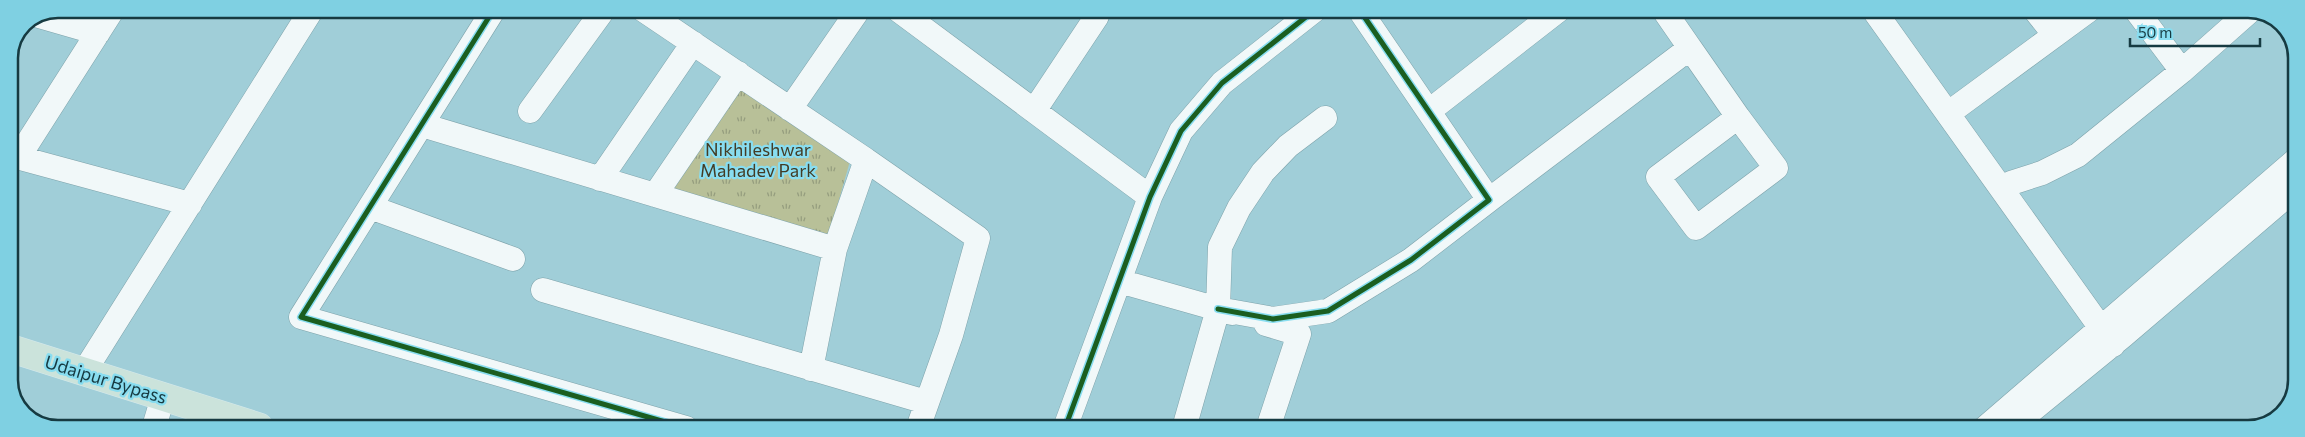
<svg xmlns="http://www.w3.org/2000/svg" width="2305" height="437" font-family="Commissioner,sans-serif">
<defs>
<pattern id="park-tufts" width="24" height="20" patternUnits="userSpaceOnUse" patternTransform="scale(1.25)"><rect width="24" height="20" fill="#b8c098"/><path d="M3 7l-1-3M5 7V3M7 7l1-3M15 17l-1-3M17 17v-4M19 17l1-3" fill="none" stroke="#959d7e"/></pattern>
</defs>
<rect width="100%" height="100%" fill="#a0ced8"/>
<!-- park -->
<path fill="url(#park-tufts)" d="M 743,80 L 850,161 L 829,235 L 672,192 Z"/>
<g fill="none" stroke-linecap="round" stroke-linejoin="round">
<defs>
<path id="minor" d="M 494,9 L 301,317 L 686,428
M 642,9 L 866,160 L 835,249 L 811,369
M 897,9 L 1150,197
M 1873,9 L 2113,345
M 2035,10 L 2054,34
M 2136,10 L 2182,71
M 39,16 L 98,33
M 1690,48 L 1738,117 L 1658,177 L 1696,228 L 1776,168 L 1738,117
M 1957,107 L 2089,10
M 790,109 L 859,9
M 530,111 L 604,9
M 1034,111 L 1097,16 L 1089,9
M 1429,111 L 1560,9
M 422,125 L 835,249
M 9,155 L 190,204
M 18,158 L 113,9
M 866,160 L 978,238 L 951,335 L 918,428
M 600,179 L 693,43
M 2011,183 L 2042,173 L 2078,155 L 2182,71 L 2251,10
M 655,195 L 738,73
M 1489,200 L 1690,48 L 1663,9
M 370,207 L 513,259
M 1119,281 L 1232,313
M 543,290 L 926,402
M 1218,309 L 1273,319 L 1328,311 L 1411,260 L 1489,200 L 1359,9
M 1266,324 L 1299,334 L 1268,428
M 84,372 L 312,9
M 154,427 L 163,397
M 1065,428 L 1150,197 L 1181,131 L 1222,83 L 1316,9
M 1184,428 L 1218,309 L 1220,247 L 1239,208 L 1263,172 L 1288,146 L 1325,118
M 1985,428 L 2296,160
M 2010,428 L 2124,335 L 2296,188"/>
<path id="highway" d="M 9,348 L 259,427"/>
</defs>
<!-- minor casing -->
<use href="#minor" stroke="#7da2aa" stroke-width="25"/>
<!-- highway casing -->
<use href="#highway" stroke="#d4e9ed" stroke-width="29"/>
<!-- minor -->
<use href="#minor" stroke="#f1f8f9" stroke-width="24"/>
<!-- highway -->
<use href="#highway" stroke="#cbe3db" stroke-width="28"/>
<defs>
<path id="cycleway" d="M 494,9 L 301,317 L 686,428
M 1218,309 L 1273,319 L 1328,311 L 1411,260 L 1489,200 L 1359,9
M 1065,428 L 1150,197 L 1181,131 L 1222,83 L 1316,9"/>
</defs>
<!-- cycleway casing -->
<use href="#cycleway" stroke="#88ddf0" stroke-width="8"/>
<!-- cycleway -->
<use href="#cycleway" stroke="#1b5e20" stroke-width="5"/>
</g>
<g text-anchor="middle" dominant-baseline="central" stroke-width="4.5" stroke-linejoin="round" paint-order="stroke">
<!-- park labels -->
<g font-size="18" fill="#433c25" stroke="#88ddf0">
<text x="758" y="149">Nikhileshwar<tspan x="758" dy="21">Mahadev Park</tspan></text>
</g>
<!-- street labels -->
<g font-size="18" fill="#163a41" stroke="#88ddf0">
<text transform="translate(106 379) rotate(17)">Udaipur Bypass</text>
</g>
</g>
<!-- crop -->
<path d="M0 0H2305V437H0ZM58 18H2248A40 40 0 0 1 2288 58V380A40 40 0 0 1 2248 420H58A40 40 0 0 1 18 380V58A40 40 0 0 1 58 18Z" fill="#7fd0e2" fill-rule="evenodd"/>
<path fill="none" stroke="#163a41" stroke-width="2.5" d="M58 18H2248A40 40 0 0 1 2288 58V380A40 40 0 0 1 2248 420H58A40 40 0 0 1 18 380V58A40 40 0 0 1 58 18Z"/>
<!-- scale -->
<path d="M2130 38v8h130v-8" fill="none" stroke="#163a41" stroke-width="2.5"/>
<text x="2138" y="38" font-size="15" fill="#163a41" stroke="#88ddf0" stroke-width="4" paint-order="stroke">50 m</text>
</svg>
